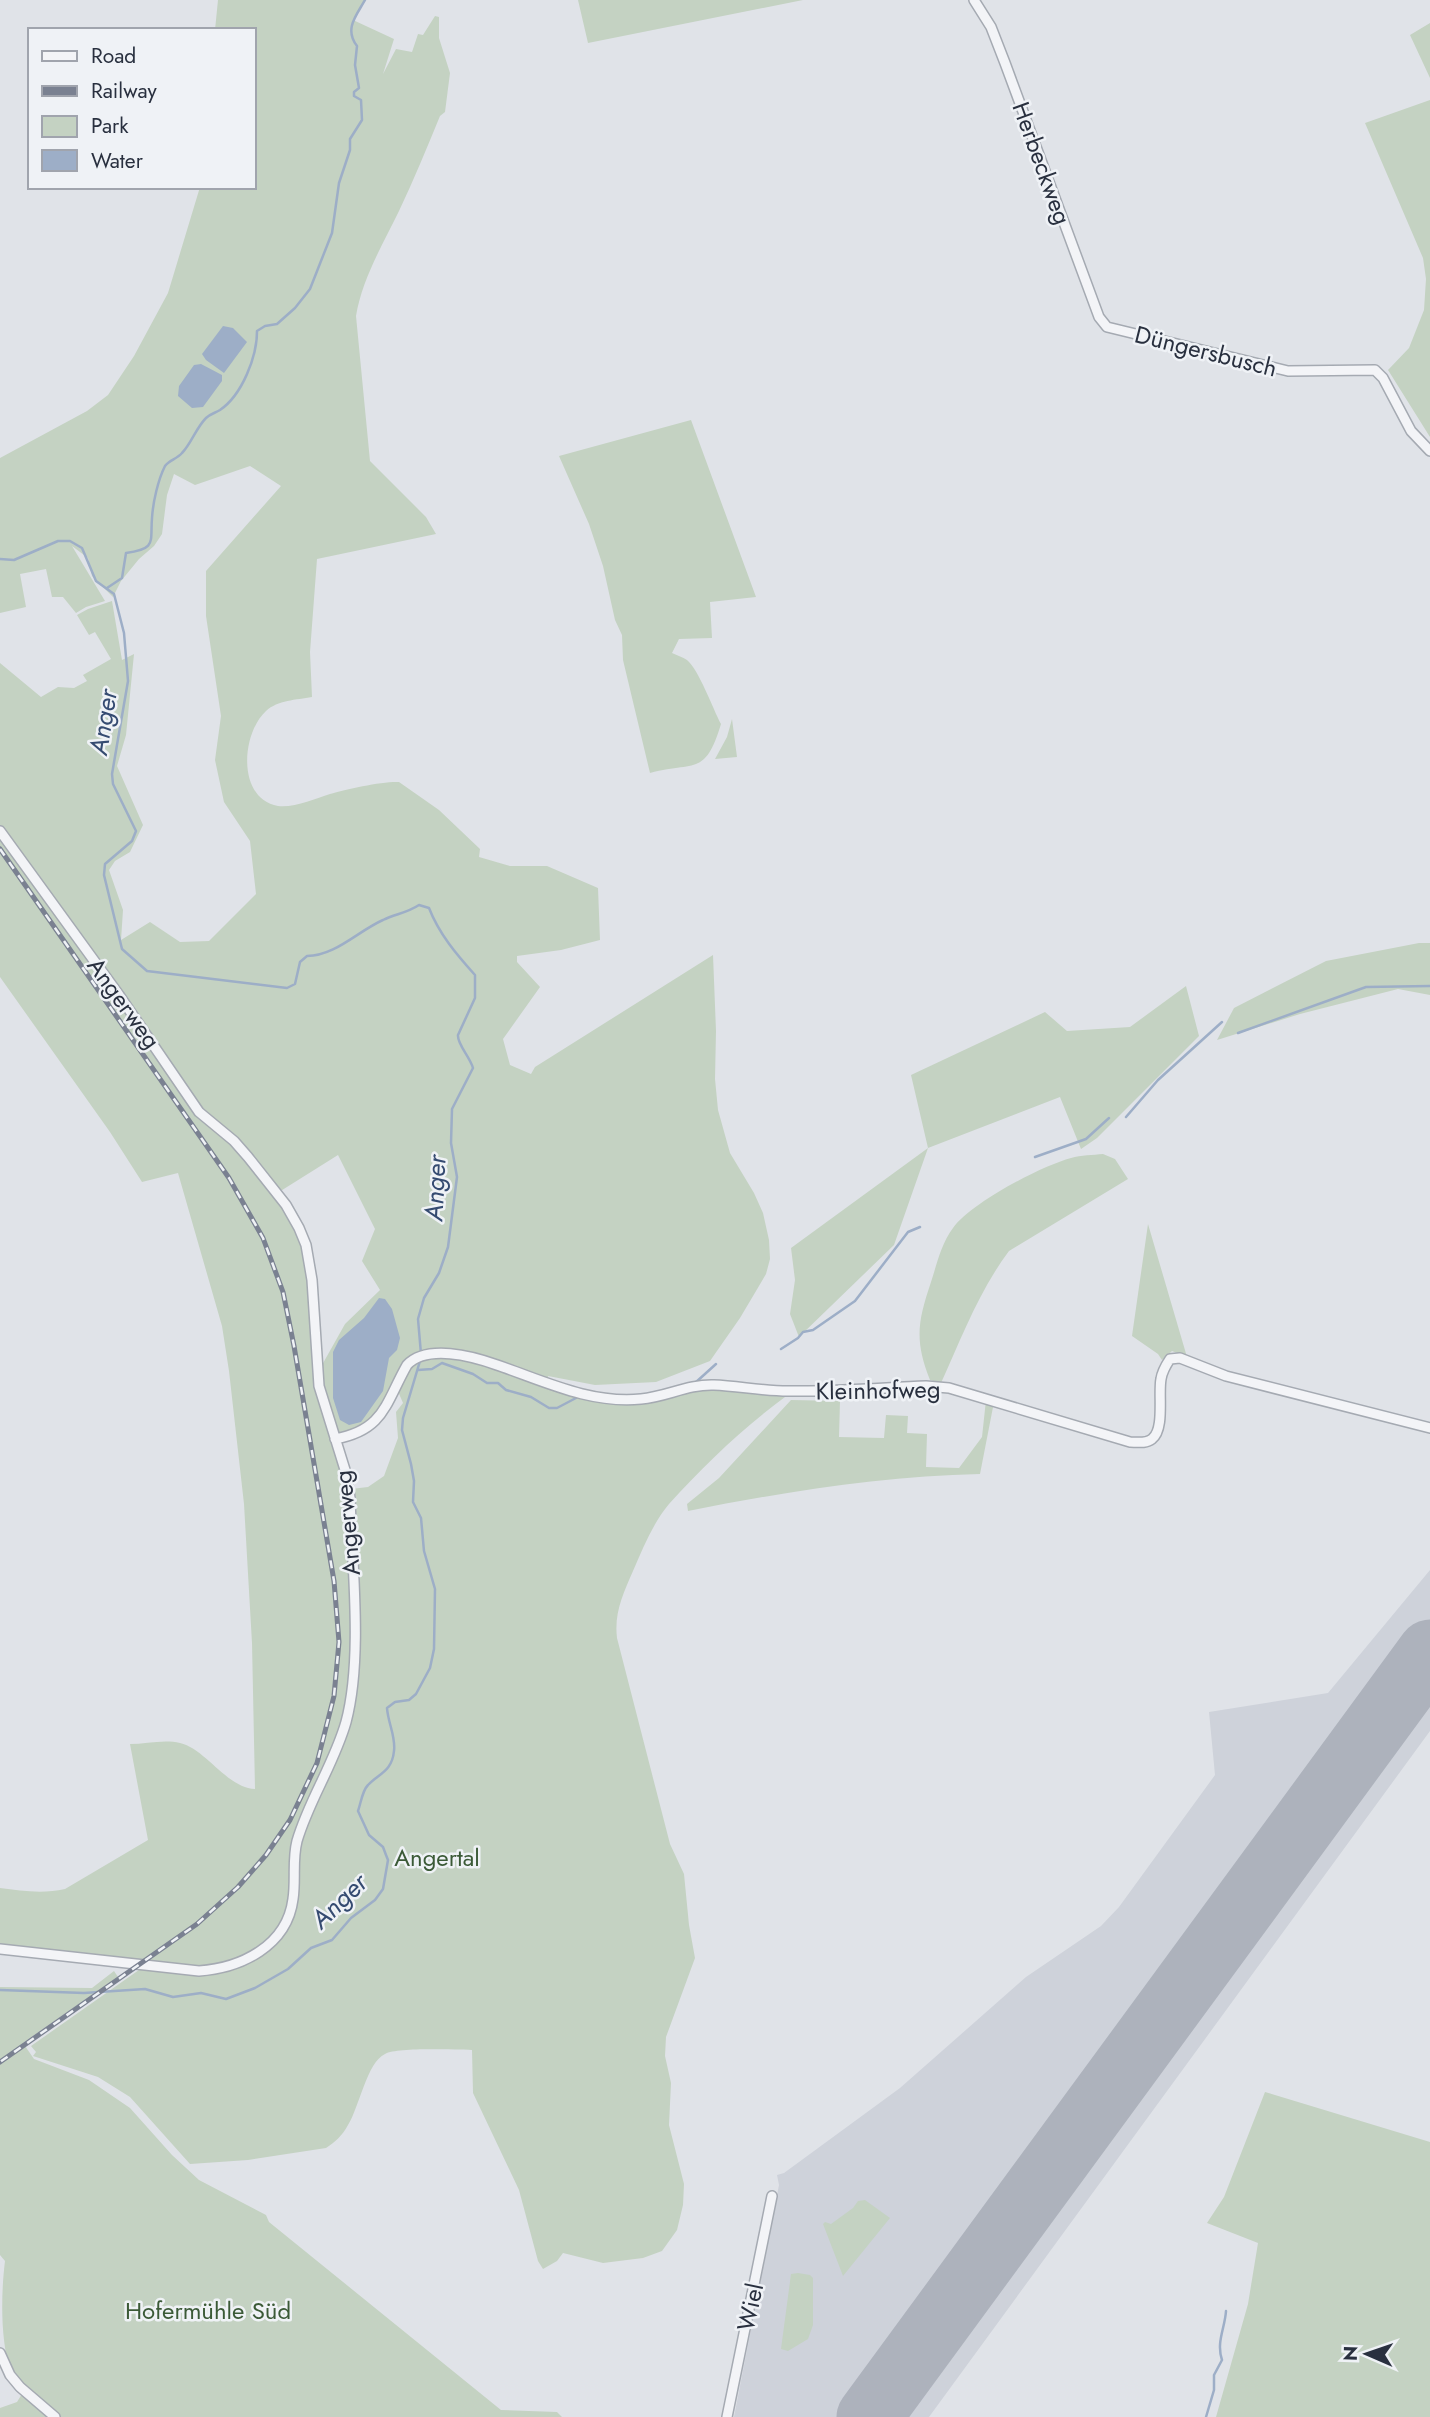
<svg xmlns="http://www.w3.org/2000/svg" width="1430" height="2417" font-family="Jost,sans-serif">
<rect width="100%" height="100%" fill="#e0e3e8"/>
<!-- built -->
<path fill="#ced2da" d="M 1430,1570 L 1430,1731 L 929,2417 L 734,2417 L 779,2185 L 777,2175 L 784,2173 L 900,2088 L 1026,1977 L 1101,1926 L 1119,1907 L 1215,1775 L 1209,1712 L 1328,1693 Z"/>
<!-- green -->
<path fill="#c4d2c2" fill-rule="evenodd" d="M 218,0 L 366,0 L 353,20 L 394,39 L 383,74 L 396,49 L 412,52 L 418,34 L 423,35 L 435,16 L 439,17 L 439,38 L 450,73 L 445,112 L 440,116 C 427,148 414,179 399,211 C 383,244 362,279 356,316 L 370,461 L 426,517 L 436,534 L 317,559 L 310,652 L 312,697 C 296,700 278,700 266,711 C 241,734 237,799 278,806 C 294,808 315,799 330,794 C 346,789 384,781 399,782 L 439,810 L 480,849 L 479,857 L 510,866 L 547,866 L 598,888 L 600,940 L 561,950 L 517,956 L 517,962 L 540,987 L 503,1039 L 510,1065 L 531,1074 L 535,1067 L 713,955 L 716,1031 L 715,1079 L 718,1110 L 730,1153 L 754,1193 L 763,1213 L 769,1240 L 770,1259 L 766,1274 L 740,1318 L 710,1361 L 656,1382 L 595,1385 L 548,1376 L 549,1386 L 605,1401 L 697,1387 L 789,1394 C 745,1426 705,1464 669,1504 C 653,1523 643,1548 633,1571 C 623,1594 614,1613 617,1638 L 670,1844 L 684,1874 L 689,1925 L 695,1958 L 666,2037 L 665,2056 L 671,2083 L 669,2125 L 684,2184 L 683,2205 L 677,2230 L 662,2251 L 643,2258 L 603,2263 L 563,2253 L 557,2261 L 543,2269 L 538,2261 L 519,2190 L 473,2093 L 472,2050 C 454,2050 398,2047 385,2054 C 367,2062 359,2108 348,2125 C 342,2136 335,2142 326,2148 L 248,2160 L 190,2164 L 130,2097 L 98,2077 L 33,2056 L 36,2052 L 31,2046 L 146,1965 L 0,1948 L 0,1888 C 22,1891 43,1894 65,1889 L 148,1840 L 130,1744 C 146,1744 164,1739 180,1743 C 206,1749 227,1788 255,1789 L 252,1643 L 244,1504 L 229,1371 L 222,1326 L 178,1173 L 142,1182 L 110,1132 L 0,977 L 0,663 L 41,697 L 58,687 L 74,688 L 87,681 L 83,675 L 111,659 L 95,632 L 89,635 L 77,615 L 88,609 L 112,601 L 122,660 L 134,654 L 126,735 L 117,766 L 143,825 L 130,852 L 115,861 L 109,870 L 123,910 L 121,940 L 150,922 L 180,942 L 209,941 L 256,894 L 250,841 L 224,802 L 215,760 L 221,716 L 206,616 L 206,571 L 281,486 L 250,466 L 195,485 L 174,474 L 167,495 L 162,534 L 154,546 L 139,559 L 121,581 L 113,597 L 92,576 L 88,558 L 72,546 L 105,601 L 86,607 L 76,613 L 63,597 L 52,597 L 46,569 L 20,574 L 26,607 L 0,613 L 0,458 L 87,411 L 108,395 L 134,356 L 168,293 L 200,187 L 254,187 L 254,30 L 215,30 ZM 338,1155 L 375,1229 L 362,1261 L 380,1290 L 345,1324 L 322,1365 L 304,1245 L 279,1192 ZM 397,1389 L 403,1403 L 396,1412 L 398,1438 L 384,1476 L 368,1487 L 351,1489 L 342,1442 L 364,1434 Z
M 578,0 L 803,0 L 588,43 Z
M 1430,23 L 1430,78 L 1410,35 Z
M 1430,100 L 1430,437 L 1388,370 L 1409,348 L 1424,310 L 1426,279 L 1423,258 L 1365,123 Z
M 691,420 L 756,597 L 710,602 L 712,638 L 679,639 L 672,653 C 676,655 683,657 687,660 C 699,670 713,709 721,724 C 705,777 695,761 650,773 L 623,660 L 622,635 L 615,620 L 603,566 L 589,524 L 559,456 Z
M 732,719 L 737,757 L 715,759 L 727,737 Z
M 1419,943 L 1430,943 L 1430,995 L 1398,989 L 1300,1014 L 1217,1040 L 1234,1008 L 1326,961 Z
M 1186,986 L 1199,1036 L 1097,1138 L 1081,1149 L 1060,1097 L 928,1148 L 894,1245 L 799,1337 L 790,1314 L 795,1280 L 791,1248 L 928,1148 L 911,1075 L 1045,1012 L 1067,1031 L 1130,1027 Z
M 1103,1154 L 1115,1159 L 1128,1179 L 1009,1251 C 979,1291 961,1339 941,1383 L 930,1380 C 914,1340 918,1321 931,1282 C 937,1264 941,1244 953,1228 C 971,1203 1041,1166 1071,1158 C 1081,1155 1093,1155 1103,1154 Z
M 1148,1224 L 1187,1357 L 1172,1351 L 1162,1360 L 1158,1354 L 1132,1336 Z
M 791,1400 L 840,1401 L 839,1437 L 884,1438 L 886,1415 L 908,1416 L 907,1433 L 927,1434 L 926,1467 L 959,1468 L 982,1437 L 986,1400 L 994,1402 L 980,1474 C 882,1476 784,1492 688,1511 L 687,1504 L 719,1478 Z
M 114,1971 L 118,1977 L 23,2043 L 34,2059 L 89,2080 L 130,2108 L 172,2155 L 199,2180 L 266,2215 L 269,2222 L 501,2410 L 557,2412 L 562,2417 L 0,2417 L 0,2408 L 17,2402 L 25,2389 C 20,2383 14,2378 11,2372 C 0,2342 1,2293 5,2261 L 0,2255 L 0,1987 L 92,1988 Z
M 1265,2092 L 1430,2142 L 1430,2417 L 1216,2417 L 1248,2304 L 1258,2243 L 1207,2223 L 1224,2197 Z
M 865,2200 L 890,2218 L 843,2276 L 823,2224 L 825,2222 L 831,2224 L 853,2208 L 858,2201 Z
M 798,2273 L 810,2275 L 813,2278 L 813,2325 L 808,2339 L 788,2351 L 781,2349 L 791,2274 Z"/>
<!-- water -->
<path fill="#9daec7" d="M 223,326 L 233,328 L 247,342 L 224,373 L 206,360 L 202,354 Z
M 201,364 L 222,375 L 222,381 L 203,407 L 192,408 L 178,396 L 179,386 L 194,365 Z
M 379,1298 L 385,1299 L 392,1309 L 400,1338 L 397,1350 L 389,1358 L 383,1391 L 361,1422 L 349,1425 L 340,1420 L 333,1398 L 333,1352 L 339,1340 L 364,1318 Z"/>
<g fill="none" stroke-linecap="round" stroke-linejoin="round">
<!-- stream -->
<path stroke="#9daec7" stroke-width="2.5" d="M 0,559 L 14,560 L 58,541 L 70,541 L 82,548 L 96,581 L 114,594 L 124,633 L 128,681 L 112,774 L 113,784 L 136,831 L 132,841 L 105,864 L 104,875 L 122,949 L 147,971 L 287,988 L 295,984 L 300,962 L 307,956 C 335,956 358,931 383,920 C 395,914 407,913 419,905 L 429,908 C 439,934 457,955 475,975 L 475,998 L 458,1035 C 457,1044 470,1057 473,1068 L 452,1109 L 451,1143 L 457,1177 L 448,1247 L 439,1273 L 424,1298 L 418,1319 L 421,1354
M 107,588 L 122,578 L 126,553 C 157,549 150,542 152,518 C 153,502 158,480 165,466 C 169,460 177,459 182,453 C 191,444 196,428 206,418 C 210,414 215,413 220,410 C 242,395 257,357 257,331 L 265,326 L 277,324 L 295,308 L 310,289 L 332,233 L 339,183 L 350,150 L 350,139 L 362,120 L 361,100 L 354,96 L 354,92 L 359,88 L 355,65 L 357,46 C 344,29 356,16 365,0
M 1238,1033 L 1366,987 L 1430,986
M 1126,1117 L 1158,1080 L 1222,1022
M 1035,1157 L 1086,1139 L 1109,1118
M 781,1349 L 798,1338 L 803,1332 L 813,1330 L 855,1301 L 908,1232 L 920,1227
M 418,1370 L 432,1369 L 442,1363 L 473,1374 L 487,1383 L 498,1383 L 506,1390 L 531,1397 L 549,1408 L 557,1408 L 576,1398
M 695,1383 L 716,1364
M 0,1990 L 84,1993 L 145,1989 L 173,1997 L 201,1993 L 226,1999 L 255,1988 L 288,1969 L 311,1948 L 332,1940 L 351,1918 L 375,1900 L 383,1889 L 388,1860 L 386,1855 L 383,1847 L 369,1835 L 358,1811 C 361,1803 362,1791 368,1785 C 378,1774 392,1772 394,1751 C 396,1737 388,1723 387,1708 L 395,1702 L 409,1700 L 416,1694 L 430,1668 L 434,1649 L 435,1589 L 424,1551 L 421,1518 L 413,1502 L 414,1481 L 411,1464 L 402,1430 L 403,1418 L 420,1361
M 1206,2417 L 1214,2390 L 1214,2375 L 1222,2360 C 1216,2342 1225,2328 1226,2311"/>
<!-- runway -->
<path stroke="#adb2bc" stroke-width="65" d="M 869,2417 L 1430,1652"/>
<defs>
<path id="minor" d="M 974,0 L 991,27 L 1005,63 L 1099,317 L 1107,327 L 1288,371 L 1375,370 L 1383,378 L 1411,431 L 1430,451
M 0,831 L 119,995 L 199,1112 L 234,1141 L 248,1157 L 286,1205 L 299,1228 L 306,1245 L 312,1280 L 319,1386 L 346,1473 L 350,1498 C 352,1565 363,1658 346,1722 C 334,1764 309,1800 297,1841 C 292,1860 296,1880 293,1899 C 287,1946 241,1968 199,1971 L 0,1949
M 335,1439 C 384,1430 385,1404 407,1365 C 427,1344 472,1356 497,1365 C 544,1381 590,1404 641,1399 C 666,1397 688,1384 714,1385 C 738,1386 763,1391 788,1391 C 834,1392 880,1388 926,1386 L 949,1388 L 1130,1442 C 1136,1442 1146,1444 1152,1439 C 1165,1429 1158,1394 1161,1379 C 1162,1372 1166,1365 1170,1359 L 1180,1358 L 1226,1376 L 1430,1428
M 0,2353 L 10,2375 L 20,2387 L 55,2417
M 727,2417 L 772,2196"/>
</defs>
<!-- minor casing -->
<use href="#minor" stroke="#a5aab2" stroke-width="12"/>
<!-- minor -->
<use href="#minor" stroke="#f3f4f7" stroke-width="9"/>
<defs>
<path id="rail" d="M 0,849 L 229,1178 L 263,1238 L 283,1292 L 294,1346 L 334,1581 L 339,1642 L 334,1696 L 317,1763 L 290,1820 L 266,1855 L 238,1887 L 197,1924 L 0,2062"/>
</defs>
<!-- rail casing -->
<use href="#rail" stroke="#7a8191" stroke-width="5"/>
<!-- rail -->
<use href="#rail" stroke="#eff2f6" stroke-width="2.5" stroke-dasharray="8" stroke-linecap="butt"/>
</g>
<g text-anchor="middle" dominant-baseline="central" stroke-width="5" stroke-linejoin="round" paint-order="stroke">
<!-- street labels -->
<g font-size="24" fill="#29303f" stroke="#eff2f6">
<text transform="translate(1042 163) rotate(70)">Herbeckweg</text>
<text transform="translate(1206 351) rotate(14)">Düngersbusch</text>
<text transform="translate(124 1003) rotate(54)">Angerweg</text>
<text transform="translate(878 1390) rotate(-1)">Kleinhofweg</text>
<text transform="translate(347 1523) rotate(-95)">Angerweg</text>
<text transform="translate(750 2307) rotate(-78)">Wiel</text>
</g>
<!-- park labels -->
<g font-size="24" fill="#3b5a37" stroke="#eff2f6">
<text x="437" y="1857">Angertal</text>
<text x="208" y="2310">Hofermühle Süd</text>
</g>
<!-- water labels -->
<g font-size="26" font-style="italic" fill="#354b71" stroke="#eff2f6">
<text transform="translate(103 722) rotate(-81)">Anger</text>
<text transform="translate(435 1188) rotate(-87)">Anger</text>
<text transform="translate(339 1901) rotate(-44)">Anger</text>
</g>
</g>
<!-- legend -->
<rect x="28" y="28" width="228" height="161" fill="#eff2f6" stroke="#a0a4ad" stroke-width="2"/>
<rect x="42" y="51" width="35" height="10" fill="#f3f4f7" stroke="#a0a4ad" stroke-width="2"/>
<text x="91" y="63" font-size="21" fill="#29303f">Road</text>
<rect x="42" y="86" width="35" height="10" fill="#7a8191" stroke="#a0a4ad" stroke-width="2"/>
<text x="91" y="98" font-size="21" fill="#29303f">Railway</text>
<rect x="42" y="116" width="35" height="21" fill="#c4d2c2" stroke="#a0a4ad" stroke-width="2"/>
<text x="91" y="133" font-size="21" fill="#29303f">Park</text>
<rect x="42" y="150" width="35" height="21" fill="#9daec7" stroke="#a0a4ad" stroke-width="2"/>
<text x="91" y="168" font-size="21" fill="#29303f">Water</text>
<!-- north arrow -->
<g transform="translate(1367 2354) rotate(272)" stroke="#eff2f6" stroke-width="5" paint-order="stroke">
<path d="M0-5L12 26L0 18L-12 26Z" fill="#29303f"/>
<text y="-10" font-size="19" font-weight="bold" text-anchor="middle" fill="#29303f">N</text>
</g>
</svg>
